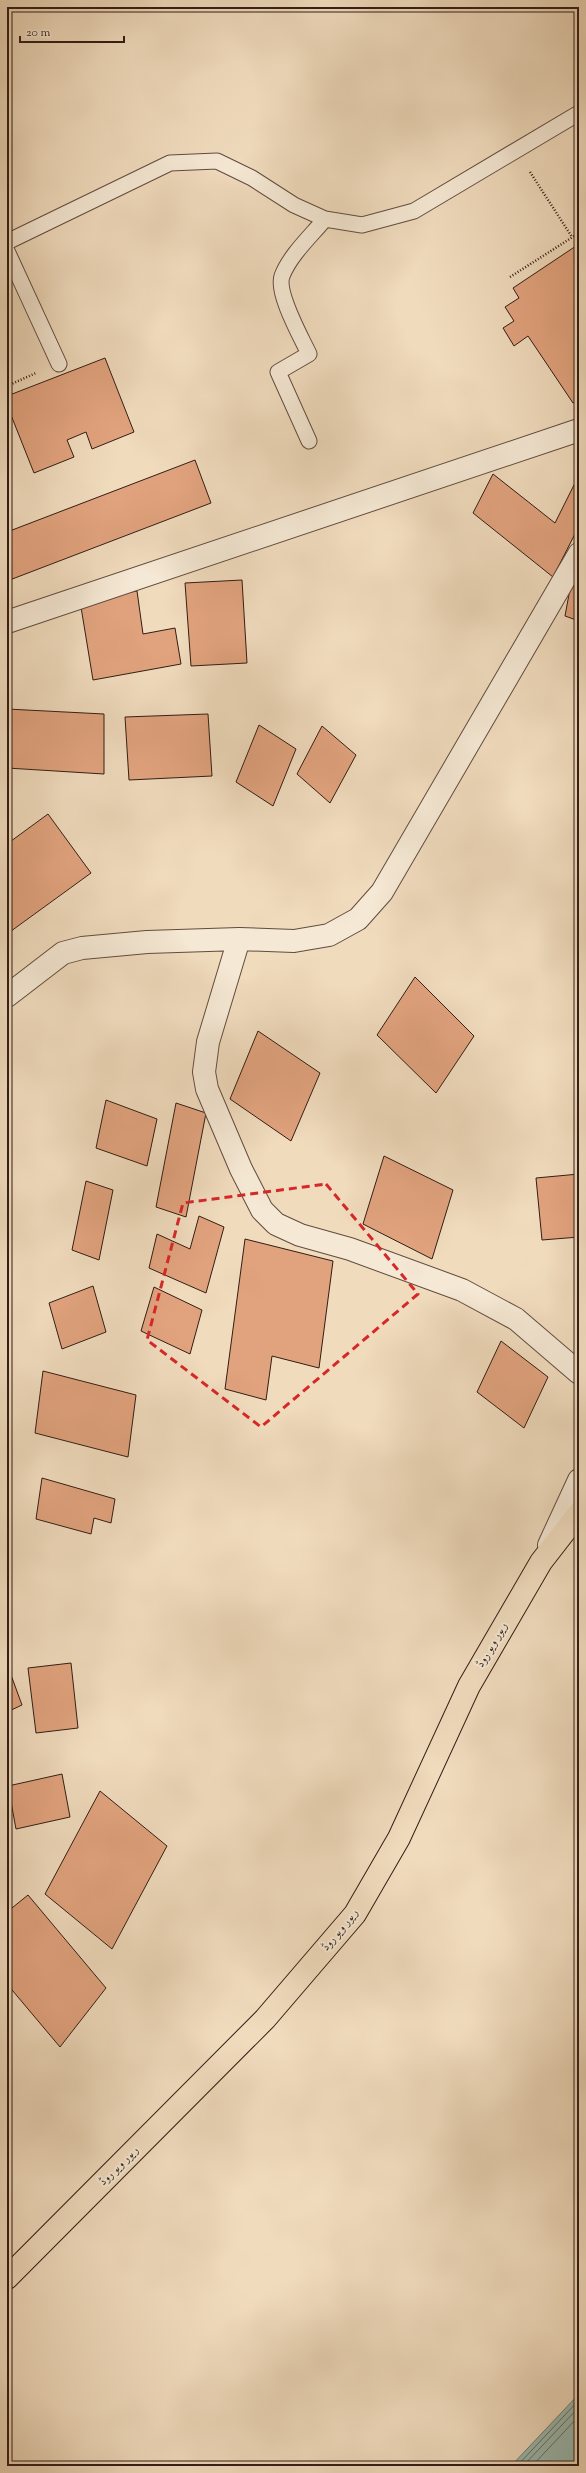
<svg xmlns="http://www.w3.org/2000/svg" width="586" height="2473" font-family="'Sorts Mill Goudy',Amiri,serif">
<rect width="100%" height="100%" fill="#f0dbbd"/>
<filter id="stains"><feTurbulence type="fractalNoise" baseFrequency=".005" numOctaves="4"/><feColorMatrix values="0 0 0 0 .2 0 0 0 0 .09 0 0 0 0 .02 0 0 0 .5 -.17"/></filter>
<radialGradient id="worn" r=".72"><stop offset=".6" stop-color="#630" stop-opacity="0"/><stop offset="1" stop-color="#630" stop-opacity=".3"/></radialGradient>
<!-- water -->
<path fill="#9abbb2" stroke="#707c73" d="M 579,2394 L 579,2466 L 511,2466 Z"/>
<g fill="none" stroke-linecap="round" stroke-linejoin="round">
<!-- shore -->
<path stroke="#666c64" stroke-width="1" d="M 517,2466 L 579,2400
M 523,2466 L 579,2407
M 532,2466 L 579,2416"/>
</g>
<!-- building -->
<path fill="#e1a37e" stroke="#311d15" d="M 579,244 L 579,399 L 573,403 L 528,336 L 514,346 L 503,328 L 514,321 L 505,307 L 519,298 L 513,288 Z
M 105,358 L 134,432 L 92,449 L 86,432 L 67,440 L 74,457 L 34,473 L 7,405 L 7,396 Z
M 195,460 L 211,503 L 7,581 L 7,532 Z
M 493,474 L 555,523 L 579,475 L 579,526 L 553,577 L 473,513 Z
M 572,578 L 579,580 L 579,621 L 565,616 Z
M 242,580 L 247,663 L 191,666 L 185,583 Z
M 137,591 L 143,634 L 175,628 L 181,664 L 93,680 L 80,601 Z
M 7,709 L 104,714 L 104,774 L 7,768 Z
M 208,714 L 212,776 L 129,780 L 125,717 Z
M 259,725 L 296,749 L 273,806 L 236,782 Z
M 322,726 L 356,755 L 330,803 L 297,774 Z
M 48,814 L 91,873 L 7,934 L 7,844 Z
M 415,977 L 474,1036 L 436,1093 L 377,1035 Z
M 258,1031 L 320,1073 L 291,1141 L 230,1099 Z
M 106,1100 L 157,1119 L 147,1166 L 96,1148 Z
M 176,1103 L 206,1113 L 186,1217 L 156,1207 Z
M 384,1156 L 453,1190 L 432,1259 L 363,1224 Z
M 579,1174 L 579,1237 L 542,1240 L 536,1178 Z
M 86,1181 L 113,1190 L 99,1260 L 72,1250 Z
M 199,1216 L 224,1227 L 206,1293 L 149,1268 L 157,1234 L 190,1249 Z
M 245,1239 L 333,1261 L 319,1368 L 272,1356 L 266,1400 L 225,1389 Z
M 93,1286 L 106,1332 L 62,1349 L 49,1303 Z
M 154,1287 L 202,1310 L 190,1354 L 141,1331 Z
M 501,1341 L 548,1377 L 524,1428 L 477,1392 Z
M 43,1371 L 136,1395 L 128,1457 L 35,1433 Z
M 42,1478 L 115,1499 L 111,1523 L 94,1518 L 91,1534 L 36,1519 Z
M 71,1663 L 78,1728 L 36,1733 L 28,1668 Z
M 11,1675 L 22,1705 L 7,1712 L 7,1677 Z
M 62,1774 L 70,1817 L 16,1829 L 8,1786 Z
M 100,1791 L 167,1846 L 112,1949 L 45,1894 Z
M 28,1895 L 106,1988 L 60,2047 L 7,1984 L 7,1912 Z"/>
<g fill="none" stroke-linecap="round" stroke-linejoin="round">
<defs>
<path id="lane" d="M 7,242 L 170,163 L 217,161 L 252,178 L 294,205 L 325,219 L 362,225 L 414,211 L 579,113
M 7,251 L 59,364
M 309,441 L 278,372 L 309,354 C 301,337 276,293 282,276 C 290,255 311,236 325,219"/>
<path id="street" d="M 7,622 L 579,430
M 239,939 L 208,1042 L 204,1072 L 207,1089 L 241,1169 L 262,1210 L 276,1224 L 300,1235 L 350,1249 L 462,1290 L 516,1319 L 579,1373
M 7,996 L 63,953 L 82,948 L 147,942 L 239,939 L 294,941 L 329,935 L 358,919 L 382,892 L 579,554
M 549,1545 L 579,1480"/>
<path id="highway" d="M 7,2278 L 265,2019 L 355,1914 L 399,1838 L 469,1686 L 541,1562 L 579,1513"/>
</defs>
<!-- lane casing -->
<use href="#lane" stroke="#614c3f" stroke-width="17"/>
<!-- street casing -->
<use href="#street" stroke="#614c3f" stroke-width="24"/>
<!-- highway casing -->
<use href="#highway" stroke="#311d15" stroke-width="24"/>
<!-- path -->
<path stroke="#311d15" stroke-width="2.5" stroke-dasharray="1 2" stroke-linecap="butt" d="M 530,172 L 572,237
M 510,277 L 579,233
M 7,386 L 36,373"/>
<!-- lane -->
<use href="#lane" stroke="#f5e8d4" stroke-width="15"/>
<!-- street -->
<use href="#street" stroke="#f5e8d4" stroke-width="22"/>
<!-- highway -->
<use href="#highway" stroke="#f0dbbd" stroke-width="22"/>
</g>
<!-- marked area -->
<path fill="none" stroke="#d62828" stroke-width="3" stroke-dasharray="8 5" stroke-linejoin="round" d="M 326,1184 L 418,1294 L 261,1427 L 147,1340 L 183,1203 Z"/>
<g text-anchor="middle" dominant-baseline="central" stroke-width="4" stroke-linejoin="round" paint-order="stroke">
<!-- street labels -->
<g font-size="12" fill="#311d15" stroke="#f5e8d4">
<text transform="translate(492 1645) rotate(-60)">ریور ویو روڈ</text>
<text transform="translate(340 1930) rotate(-51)">ریور ویو روڈ</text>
<text transform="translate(119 2166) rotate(-45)">ریور ویو روڈ</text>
</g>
</g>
<!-- margin -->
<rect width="586" height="2473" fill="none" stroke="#f0dbbd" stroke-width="24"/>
<rect x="8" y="8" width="570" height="2457" fill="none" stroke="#311d15" stroke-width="2"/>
<rect x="12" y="12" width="562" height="2449" fill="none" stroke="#311d15"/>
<!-- scale -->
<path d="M20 36v6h104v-6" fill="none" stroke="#311d15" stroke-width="2"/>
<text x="26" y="36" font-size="12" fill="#311d15" stroke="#f5e8d4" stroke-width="3" paint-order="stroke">20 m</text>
<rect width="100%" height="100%" filter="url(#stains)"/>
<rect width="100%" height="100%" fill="url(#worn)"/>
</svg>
